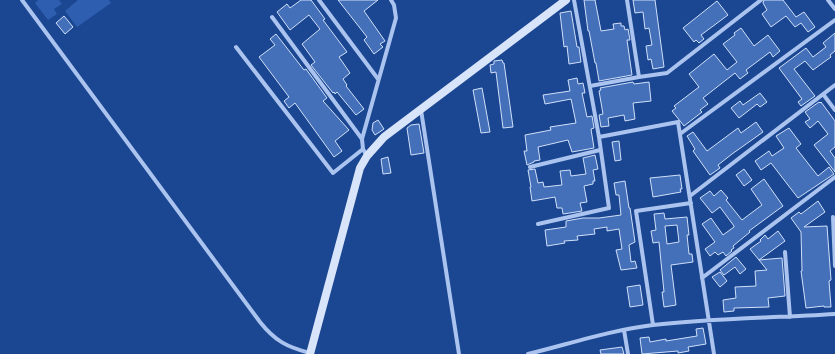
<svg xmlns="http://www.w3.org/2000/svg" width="835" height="354" font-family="'IBM Plex Sans',sans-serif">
<rect width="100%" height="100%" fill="#1b4691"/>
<!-- green -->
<path fill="#2e5eaf" d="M 38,0 L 59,0 L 62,4 L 54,9 L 57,14 L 48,20 L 35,3 Z
M 78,0 L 109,0 L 111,3 L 77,27 L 65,11 Z"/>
<!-- building -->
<path fill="#446fb9" stroke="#d0e0fa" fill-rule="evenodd" d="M 301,0 L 311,0 L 325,19 L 323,20 L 347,52 L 339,57 L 350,73 L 343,79 L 347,85 L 346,86 L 364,109 L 356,115 L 337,92 L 335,94 L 334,92 L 333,93 L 311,65 L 315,62 L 302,44 L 320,29 L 309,15 L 290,30 L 277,12 L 287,4 L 290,8 Z
M 338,0 L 378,0 L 364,11 L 385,41 L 380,44 L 383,47 L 374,54 L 364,40 L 367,37 Z
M 584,0 L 595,0 L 601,31 L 614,29 L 613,24 L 621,23 L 621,26 L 624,26 L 625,30 L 628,29 L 630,40 L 627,40 L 632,75 L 599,81 L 596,63 L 595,63 L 589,31 L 588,31 Z
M 633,0 L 655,0 L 664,67 L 653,69 L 651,59 L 648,60 L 646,46 L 652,45 L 649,28 L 645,29 L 643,12 L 635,13 Z
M 764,0 L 783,0 L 796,17 L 804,12 L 815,27 L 808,32 L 801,23 L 795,27 L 786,16 L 771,27 L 762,14 L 767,10 L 763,3 Z
M 717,1 L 728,15 L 701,35 L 704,39 L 699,43 L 696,40 L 694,42 L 683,28 Z
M 571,11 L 577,47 L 579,47 L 581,62 L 569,64 L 567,46 L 564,47 L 560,13 Z
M 64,16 L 73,27 L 65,34 L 56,23 Z
M 741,28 L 754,46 L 768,35 L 780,51 L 773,57 L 770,52 L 746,70 L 748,73 L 740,79 L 735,73 L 703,98 L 708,104 L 700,110 L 702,112 L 684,126 L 672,111 L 676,108 L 674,106 L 699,87 L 689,74 L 714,54 L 727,70 L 737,62 L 723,44 L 735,35 L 734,33 Z
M 835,33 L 835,51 L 830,55 L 831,57 L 813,70 L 805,61 L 794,69 L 815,96 L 801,106 L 798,102 L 802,99 L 779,68 L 806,48 L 813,57 L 826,47 L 823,43 Z
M 276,34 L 304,70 L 306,69 L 327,98 L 323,101 L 349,130 L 335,141 L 342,151 L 334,157 L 295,103 L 289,108 L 284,101 L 289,97 L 259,57 L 275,45 L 270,39 Z
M 502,60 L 503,63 L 504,63 L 513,127 L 503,128 L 496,72 L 491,73 L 490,65 L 494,64 L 494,61 Z
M 577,78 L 578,84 L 583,83 L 585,93 L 582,93 L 587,117 L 592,116 L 594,128 L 591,129 L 594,148 L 572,152 L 568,140 L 538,147 L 540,160 L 534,161 L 534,162 L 527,165 L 524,151 L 527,151 L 525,135 L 551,130 L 550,127 L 576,123 L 571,99 L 545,104 L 543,95 L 570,91 L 568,80 Z
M 633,82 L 634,84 L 649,82 L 651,101 L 633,103 L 635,119 L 625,121 L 624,115 L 608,118 L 609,126 L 601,127 L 599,115 L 603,114 L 599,91 L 601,90 L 600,88 Z
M 482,88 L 490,132 L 481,133 L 473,90 Z
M 760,93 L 767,102 L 760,107 L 757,104 L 739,118 L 731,108 L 740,101 L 743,105 Z
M 819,102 L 820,103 L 821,102 L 835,121 L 835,147 L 830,151 L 835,158 L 835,172 L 814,145 L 828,134 L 818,121 L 810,128 L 805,122 L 810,119 L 805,112 Z
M 378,120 L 384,129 L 375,135 L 372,130 L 373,123 Z
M 756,122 L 763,132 L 732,154 L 718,165 L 720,168 L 710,175 L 693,151 L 695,149 L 687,136 L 693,132 L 707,151 L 738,128 L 741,133 Z
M 419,124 L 424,153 L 411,155 L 407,128 L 411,125 Z
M 789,128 L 801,144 L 796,148 L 818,176 L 829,167 L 834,174 L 798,198 L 771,163 L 761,170 L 755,161 L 769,151 L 772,156 L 784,148 L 776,136 Z
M 619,141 L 621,160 L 615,161 L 612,142 Z
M 595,155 L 598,169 L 593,170 L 595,181 L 593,181 L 593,184 L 584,186 L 587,202 L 580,203 L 582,211 L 563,214 L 562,208 L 557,208 L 555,197 L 532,201 L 530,187 L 531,187 L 528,170 L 535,169 L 538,183 L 543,182 L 544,187 L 562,185 L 560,171 L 570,170 L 571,176 L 586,174 L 583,158 Z
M 388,157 L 391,173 L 383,174 L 381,159 Z
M 744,169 L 752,180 L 744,186 L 736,175 Z
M 680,175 L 682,189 L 680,189 L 681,192 L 653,197 L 650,178 Z
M 764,179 L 783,206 L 749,231 L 750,232 L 733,246 L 734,248 L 731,250 L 732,251 L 726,256 L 723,252 L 718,255 L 715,252 L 710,256 L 705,249 L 715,242 L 702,224 L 711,218 L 723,235 L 734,227 L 734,226 L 720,207 L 712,213 L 700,198 L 710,191 L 714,196 L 721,190 L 728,198 L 726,200 L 742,220 L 762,205 L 751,189 Z
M 625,181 L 629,208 L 630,208 L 635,242 L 629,245 L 631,262 L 635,261 L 637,268 L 621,270 L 616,250 L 622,249 L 619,229 L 607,231 L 607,227 L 594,229 L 595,234 L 577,236 L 578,240 L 564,241 L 565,243 L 547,246 L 545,230 L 566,227 L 566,221 L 583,218 L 599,218 L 621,215 L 619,195 L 616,195 L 614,183 Z
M 818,201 L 825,212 L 804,227 L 827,226 L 831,280 L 829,281 L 831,307 L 824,307 L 824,306 L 806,308 L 801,271 L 802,271 L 801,232 L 791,218 L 799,212 L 801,214 Z
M 664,213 L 665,219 L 687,217 L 689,235 L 687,235 L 689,254 L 692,254 L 693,262 L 671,265 L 676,305 L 664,307 L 662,292 L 664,292 L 659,242 L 653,243 L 651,231 L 656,230 L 654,214 ZM 677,225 L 679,242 L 667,244 L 665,226 Z
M 778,231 L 785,241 L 759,260 L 750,249 L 761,241 L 760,240 L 765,235 L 768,239 Z
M 736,257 L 746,269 L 740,274 L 735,267 L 724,275 L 720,270 Z
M 782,258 L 785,296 L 768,298 L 769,307 L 734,308 L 734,311 L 724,312 L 723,300 L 736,298 L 735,287 L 756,286 L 755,271 L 767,270 L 759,260 Z
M 720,272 L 727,281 L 720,287 L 712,277 Z
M 640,285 L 643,305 L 630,307 L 627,287 Z
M 703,328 L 706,344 L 688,347 L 689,351 L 678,353 L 678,351 L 642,354 L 640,338 L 649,337 L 650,342 L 666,339 L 666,341 L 697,336 L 696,329 Z
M 622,347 L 624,354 L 601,354 L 600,350 Z"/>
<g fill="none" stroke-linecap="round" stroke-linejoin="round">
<!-- street -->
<path stroke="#aac4ef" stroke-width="4" d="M 22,0 L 260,322 C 275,341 287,347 310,353
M 319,0 L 378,79
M 574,0 L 599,137 L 678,122 L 714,354
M 627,0 L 639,77 L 667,73 L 761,0
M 828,0 L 835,9
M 272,17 L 362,139
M 236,47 L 333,173 L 363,149
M 590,86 L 639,77
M 823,94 L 835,110
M 421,110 L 459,354
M 680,134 L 835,20
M 367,156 L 363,149 L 362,139 L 396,18 L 394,5 L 391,0
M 530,167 L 600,150
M 690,196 L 835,85
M 833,217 L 835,266
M 538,224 L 609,208 L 599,137
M 785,252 L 790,317
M 702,278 L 835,177
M 653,325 L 636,211 L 691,203
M 624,330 L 628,354
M 528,354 C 569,344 611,330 653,325 C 713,318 774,318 835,314"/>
<!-- secondary -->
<path stroke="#d7e4fa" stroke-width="8" d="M 310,354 L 360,168 L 367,156 L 384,137 L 566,0"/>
</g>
</svg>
